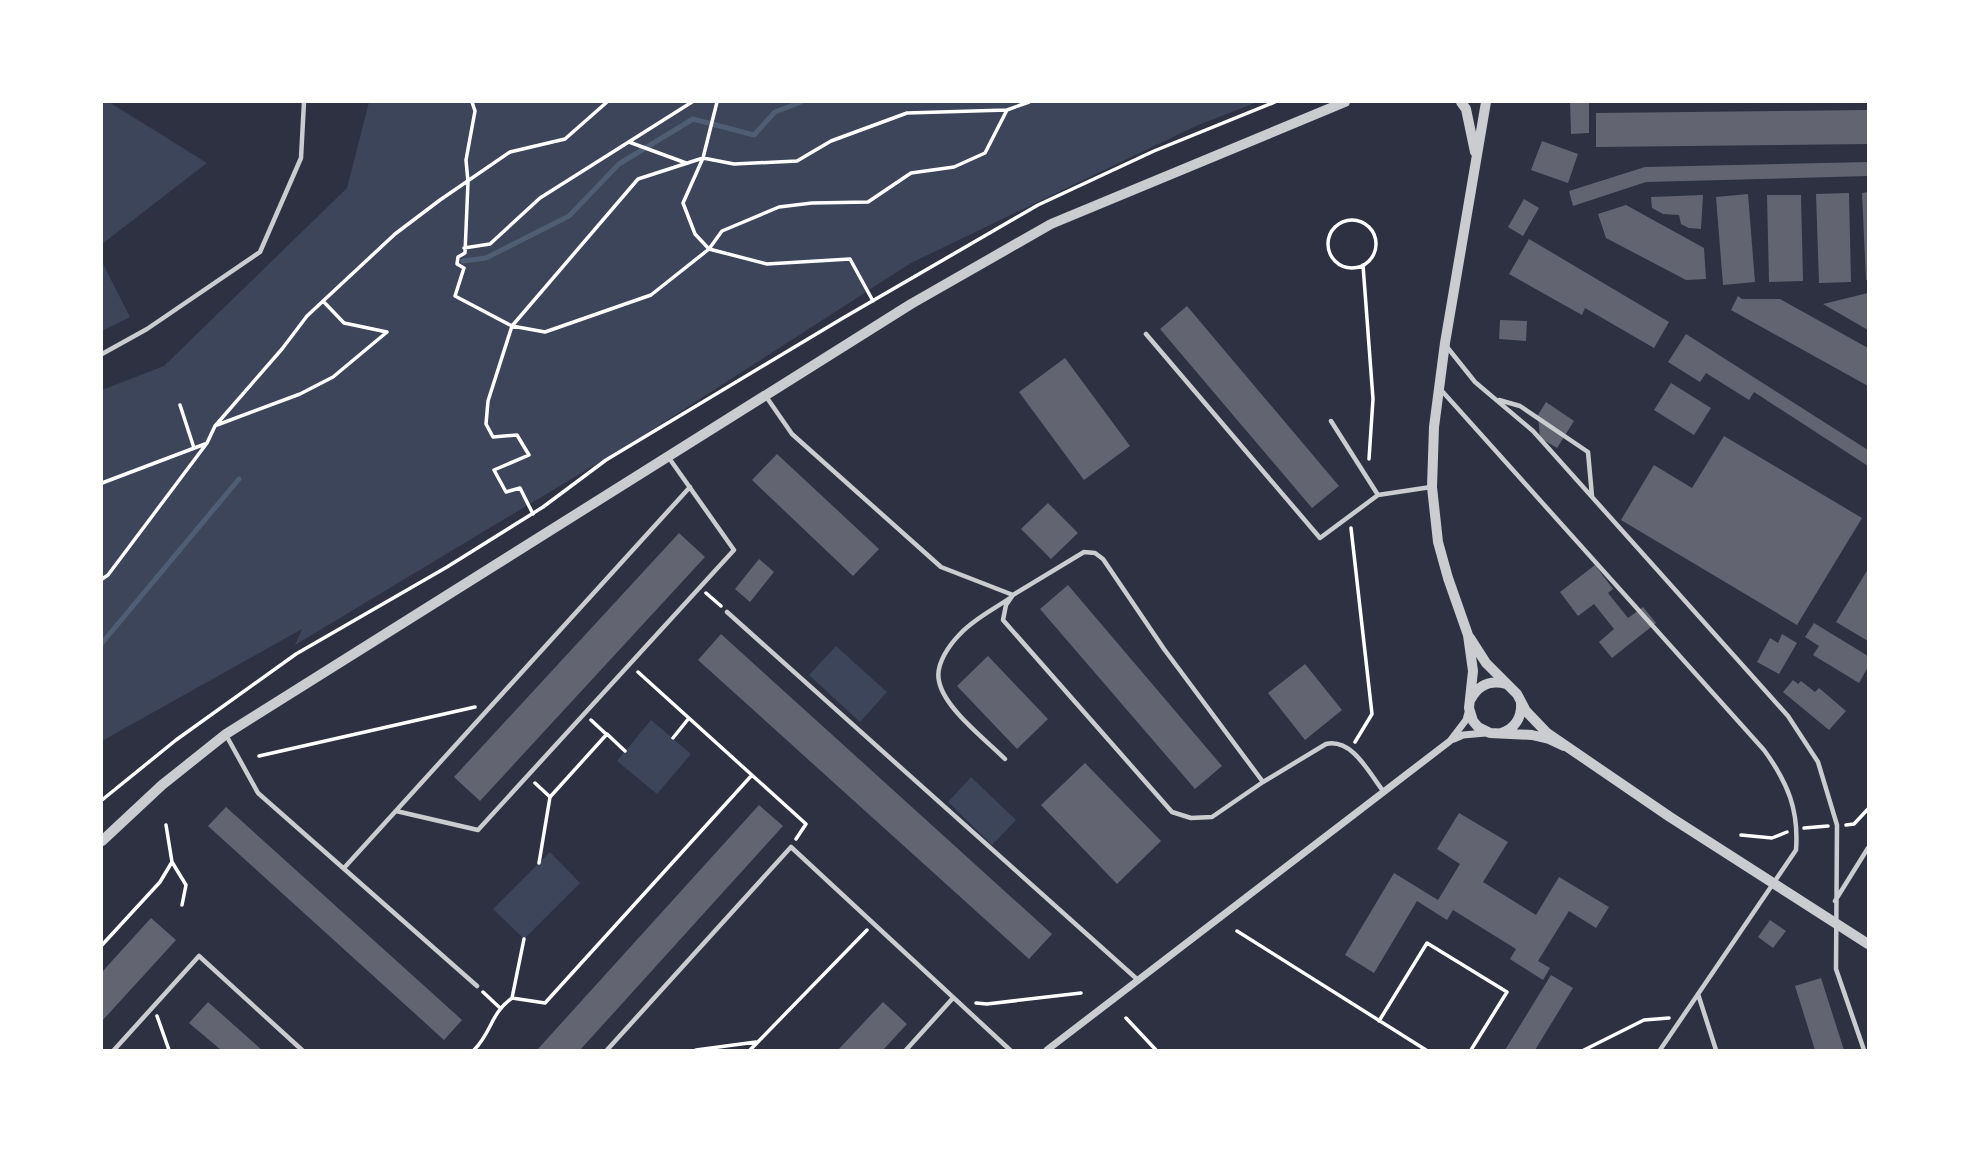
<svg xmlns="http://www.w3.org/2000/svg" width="1970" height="1152" font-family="'DejaVu Sans',sans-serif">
<rect width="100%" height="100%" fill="#2d3142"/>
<!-- green -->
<path fill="#3c4559" d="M 102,102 L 109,102 L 207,163 L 102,244 Z
M 369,102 L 1258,102 L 1198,125 L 911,263 L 638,439 L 295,645 L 302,629 L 102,741 L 102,390 L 164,366 L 347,188 Z
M 102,262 L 130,317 L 102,331 Z
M 836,646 L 887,692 L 860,722 L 809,675 Z
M 651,720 L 691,754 L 657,794 L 617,761 Z
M 971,777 L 1016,820 L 992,845 L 948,802 Z
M 550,852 L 580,883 L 524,939 L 493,909 Z"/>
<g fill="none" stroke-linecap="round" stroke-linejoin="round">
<!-- stream -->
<path stroke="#4f5d75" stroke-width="5" d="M 463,261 L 486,258 L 569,216 L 619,164 L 693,119 L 754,135 L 775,112 L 801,102
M 102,643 L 239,479"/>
</g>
<!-- building -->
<path fill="#626471" d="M 1570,102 L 1589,102 L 1589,133 L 1571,134 Z
M 1868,110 L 1868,144 L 1596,147 L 1596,113 Z
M 1542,141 L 1578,154 L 1568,183 L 1531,170 Z
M 1868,162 L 1868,176 L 1646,182 L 1573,206 L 1569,191 L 1645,167 Z
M 1868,192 L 1868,280 L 1866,280 L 1862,193 Z
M 1849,193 L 1851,282 L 1819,283 L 1816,194 Z
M 1748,194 L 1755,282 L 1723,285 L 1716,197 Z
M 1703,195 L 1701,229 L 1689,228 L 1681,224 L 1679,215 L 1663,214 L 1652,208 L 1651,197 Z
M 1767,195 L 1801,195 L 1803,281 L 1769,282 Z
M 1524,199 L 1539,208 L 1523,236 L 1508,227 Z
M 1626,205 L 1704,248 L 1706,279 L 1686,280 L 1606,238 L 1598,214 Z
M 1529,239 L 1669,322 L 1654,348 L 1585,308 L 1582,315 L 1509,274 Z
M 1868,293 L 1868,330 L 1823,304 Z
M 1738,296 L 1742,299 L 1780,299 L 1868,348 L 1868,386 L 1731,310 Z
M 1187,306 L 1339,486 L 1312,508 L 1160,329 Z
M 1500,320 L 1527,321 L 1526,341 L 1499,339 Z
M 1686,334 L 1868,450 L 1868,466 L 1754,392 L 1749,400 L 1706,373 L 1700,382 L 1668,362 Z
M 1065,358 L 1130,446 L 1084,480 L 1019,392 Z
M 1671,383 L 1711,408 L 1694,435 L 1654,410 Z
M 1546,402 L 1574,421 L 1557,448 L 1540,438 L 1538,415 Z
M 1724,436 L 1862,518 L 1797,625 L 1621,520 L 1654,465 L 1692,488 Z
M 777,454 L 879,549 L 853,576 L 752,480 Z
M 1048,503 L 1078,533 L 1051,559 L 1021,529 Z
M 679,533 L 705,557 L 480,801 L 454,777 Z
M 759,559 L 774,572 L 750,602 L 735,589 Z
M 1595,565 L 1613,589 L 1608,593 L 1628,618 L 1643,607 L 1656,623 L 1612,658 L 1599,642 L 1614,629 L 1594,604 L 1578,616 L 1560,592 Z
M 1868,569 L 1868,641 L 1836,622 Z
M 1068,585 L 1222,766 L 1195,789 L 1040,609 Z
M 1814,623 L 1868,656 L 1868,667 L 1859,683 L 1813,655 L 1819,646 L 1805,637 Z
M 721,634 L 1052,934 L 1029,959 L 698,660 Z
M 1782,634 L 1797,643 L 1779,674 L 1757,662 L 1770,638 L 1778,643 Z
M 988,656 L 1048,719 L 1017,749 L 957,686 Z
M 1305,664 L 1342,710 L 1305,740 L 1268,693 Z
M 1793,680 L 1798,684 L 1801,681 L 1815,692 L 1819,688 L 1846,711 L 1829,730 L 1783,692 Z
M 1085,763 L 1161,841 L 1117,884 L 1041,805 Z
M 759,805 L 783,826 L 580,1050 L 537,1050 Z
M 226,807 L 462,1020 L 444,1040 L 208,826 Z
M 1459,813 L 1508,842 L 1483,882 L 1536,915 L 1559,877 L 1609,907 L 1596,928 L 1569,911 L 1538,961 L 1550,968 L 1543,980 L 1510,959 L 1516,949 L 1453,910 L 1447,920 L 1417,901 L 1374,973 L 1345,955 L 1394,873 L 1438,900 L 1460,864 L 1437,849 Z
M 151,918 L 176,940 L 102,1021 L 102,972 Z
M 1770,920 L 1786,931 L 1773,948 L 1758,937 Z
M 1551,975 L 1573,988 L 1535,1050 L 1505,1050 Z
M 1821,978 L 1844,1050 L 1815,1050 L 1795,986 Z
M 208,1002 L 262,1050 L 221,1050 L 189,1023 Z
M 883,1002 L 907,1024 L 883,1050 L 838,1050 Z"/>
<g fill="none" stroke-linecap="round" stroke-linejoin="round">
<!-- path -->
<path stroke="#fff" stroke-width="3.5" d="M 472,102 L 475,111 L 466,160 L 468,182 L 465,253 L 458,257 L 457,264 L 464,268 L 455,296 L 512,326 L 545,332 L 651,295 L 709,249 L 767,264 L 850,259 L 873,301
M 717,102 L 703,158 L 683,203 L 695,234 L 709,249 L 722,231 L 779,207 L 812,203 L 868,202 L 911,173 L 954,167 L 985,153 L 1007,110
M 629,142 L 686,163
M1328 244a24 24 0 1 1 48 0a24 24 0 1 1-48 0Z
M 464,248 L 490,244 L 540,198 L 692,102
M 1363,265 L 1373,399 L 1369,459
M 180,405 L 194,448
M 217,425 L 300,394 L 333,377 L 387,332 L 344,323 L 323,301
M 102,483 L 205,444
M 533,514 L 520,488 L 506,492 L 494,470 L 529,455 L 517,435 L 493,437 L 486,424 L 488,401 L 512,326 L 638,179 L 703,158 L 734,164 L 797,161 L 831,141 L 907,113 L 1007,110 L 1029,102
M 1351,528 L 1372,714 L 1355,742
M 102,579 L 108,575 L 207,443 L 215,426 L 282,349 L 307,316 L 395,234 L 440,200 L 510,152 L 565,139 L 607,102
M 706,593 L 721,606
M 638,672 L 806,824 L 796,839
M 591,720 L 606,734
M 673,738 L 689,718
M 259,756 L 475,707
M 535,783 L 549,796
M 102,800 L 176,740 L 296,654 L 447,567 L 543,507 L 606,460 L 843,318 L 1038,205 L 1154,151 L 1275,102
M 166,825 L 172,862 L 186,885 L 182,905
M 1846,825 L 1854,824 L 1868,809
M 1804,828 L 1828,826
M 1741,835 L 1772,838 L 1787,832
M 539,863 L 550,797 L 607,734 L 625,751
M 1237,931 L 1426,1050
M 102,945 L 160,882 L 172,862
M 483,992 L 499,1007
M 512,998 L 524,939
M 976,1003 L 987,1004 L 1081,993
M 157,1016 L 169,1050
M 1126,1018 L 1156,1050
M 1379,1021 L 1427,943 L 1507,992 L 1471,1050
M 474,1050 C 492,1032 490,1014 512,998 L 545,1003 L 752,775
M 696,1050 L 756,1042
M 750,1050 L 867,930
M 1584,1050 L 1644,1020 L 1669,1018"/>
<!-- service -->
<path stroke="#caccd0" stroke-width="4.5" d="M 1146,334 L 1320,538 L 1378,495 L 1431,487
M 1447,347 L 1475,382 L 1533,431 L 1788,716 L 1818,762 L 1837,825 L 1836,969 L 1864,1050
M 102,354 L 147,329 L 260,252 L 301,158 L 304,102
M 1442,391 L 1764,750 C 1788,783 1799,810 1796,850 L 1660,1050
M 765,395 L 792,434 L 941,567 L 1013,595
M 1499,400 L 1520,406 L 1588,452 L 1592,496
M 1331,421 L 1378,495
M 727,612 L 1138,980
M 226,735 L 258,793 L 477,986
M 1005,759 C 985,739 944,708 939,681 C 935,664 950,644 961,633 C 974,619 994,609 1010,598
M 1263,782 L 1164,649 L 1103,559 L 1095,553 L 1084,552 L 1013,595 L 1006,605 L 1003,620 L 1172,812 L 1191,818 L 1212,817 L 1263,782 L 1326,744 C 1353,738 1370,775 1384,792
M 396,811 L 478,830 L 734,550 L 669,458
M 344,868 L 690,487
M 1835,901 L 1868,848
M 1698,994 L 1716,1050
M 114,1050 L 199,956 L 302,1050
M 607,1050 L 791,847 L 1010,1050
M 906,1050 L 953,998"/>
<!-- minor -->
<path stroke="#caccd0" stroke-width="7" d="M 1454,739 L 1463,735 L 1486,733
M 1047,1050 L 1450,741 L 1466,720 L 1469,709"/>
<!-- tertiary -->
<path stroke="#caccd0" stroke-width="10" d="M 1461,102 L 1466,109 L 1475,152
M 1486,102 L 1445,343 L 1434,427 L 1432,487 L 1438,542 L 1448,578 L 1468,635 L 1473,671 L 1469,708 L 1473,721 L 1478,727 L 1490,733 L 1532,735 L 1549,739 L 1564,746
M 1470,638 L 1486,663 L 1517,694 L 1526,711 L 1547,733 L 1670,817 L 1868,944
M 1471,699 C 1479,684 1491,680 1506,684
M 1501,733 C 1515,729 1522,717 1521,703
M 102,841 L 162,785 L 226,734 L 911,304 L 1051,224 L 1345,102"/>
</g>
<!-- border -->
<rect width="1970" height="1152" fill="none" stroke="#ffffff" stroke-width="206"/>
</svg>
